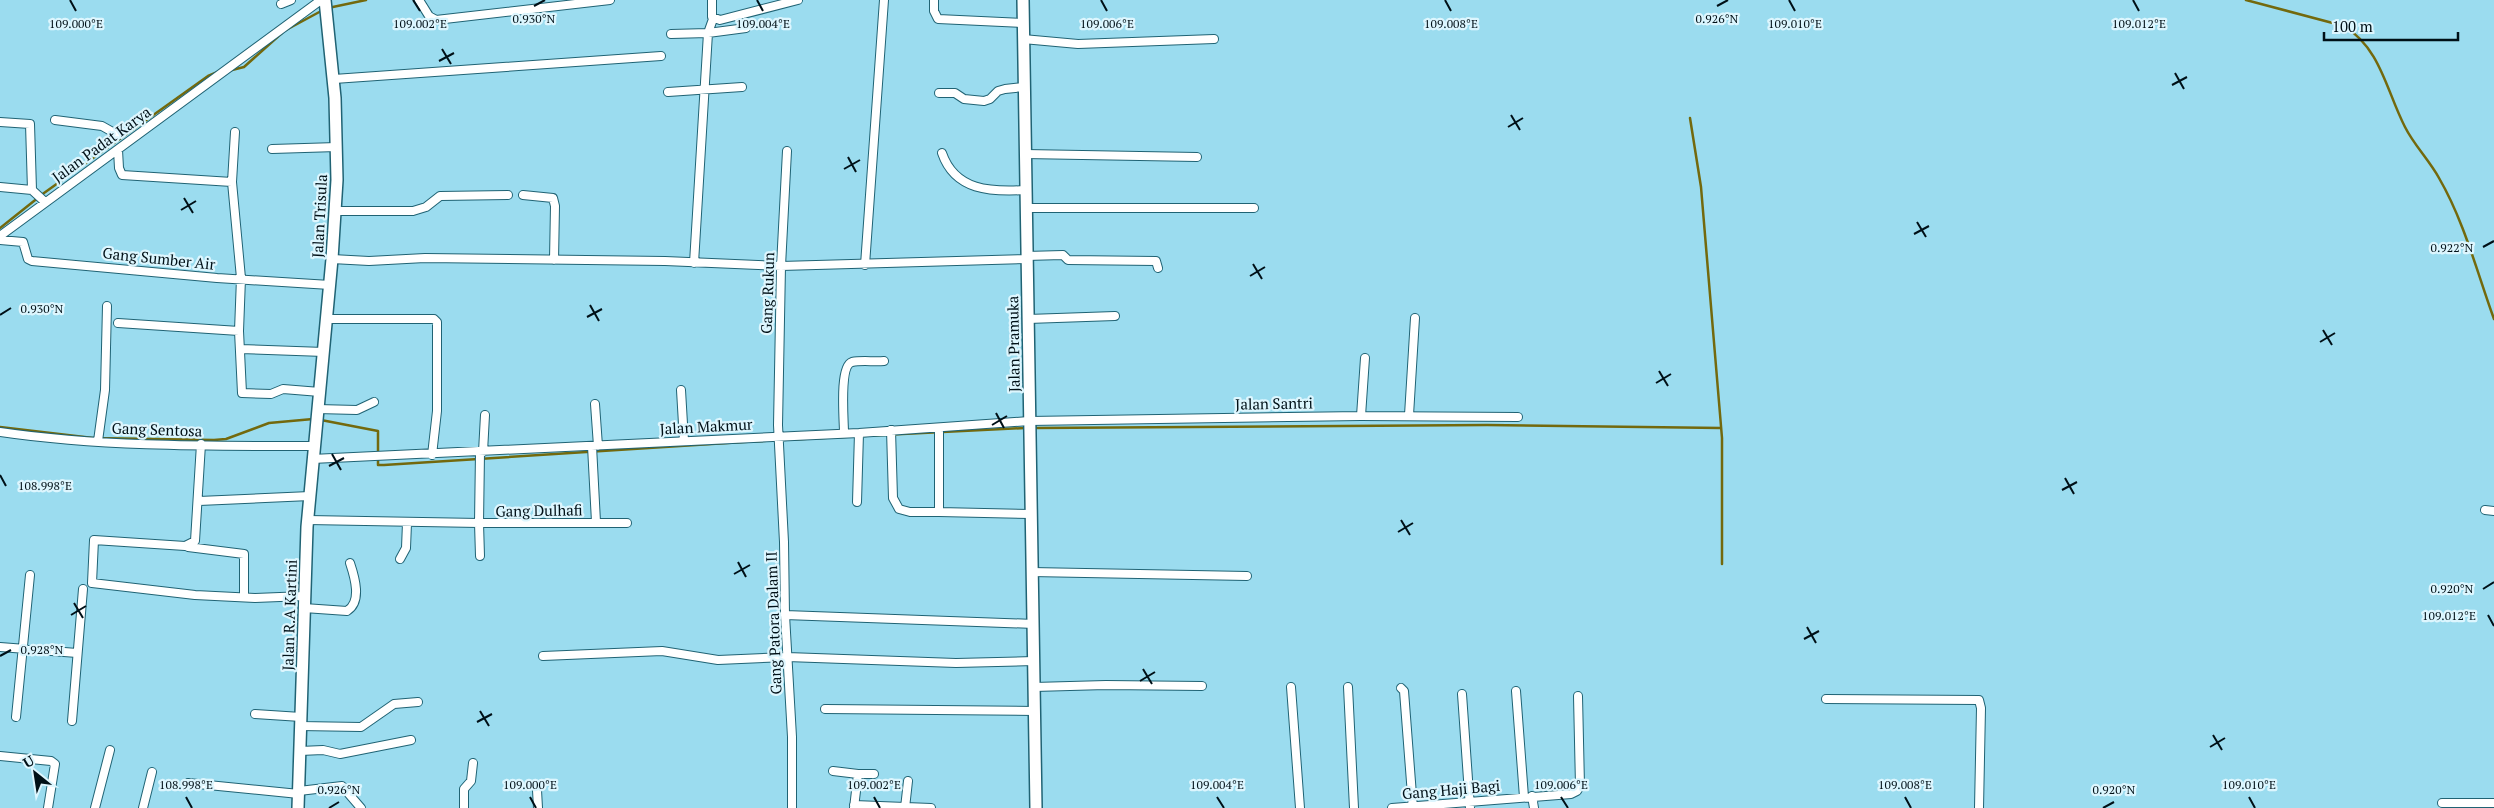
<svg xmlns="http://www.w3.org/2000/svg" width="2494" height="808" font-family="'PT Serif',serif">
<rect width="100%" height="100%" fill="#9bdcef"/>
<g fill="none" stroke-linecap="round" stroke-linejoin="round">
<!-- stream -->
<path stroke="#73690d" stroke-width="2.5" d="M 2246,0 L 2344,26 C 2381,49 2386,90 2405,127 C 2414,145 2429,160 2439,178 C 2464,221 2477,272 2494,319
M 328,8 L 366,0
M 286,30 L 323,10
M 228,71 L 244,67 L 282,33
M 1690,118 L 1701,187 L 1722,438 L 1722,564
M 0,228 L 44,193 L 208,76 L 220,71
M 321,420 L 378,431 L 378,465 L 384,465 L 743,442 L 1025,428
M 0,427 L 93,438 L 214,440 L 226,439 L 269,423 L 313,419
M 1033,428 L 1487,425 L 1721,428"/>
<defs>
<path id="street" d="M 419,0 L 429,16 L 436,20 L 610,0
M 712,0 L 712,17 L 720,20 L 798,0
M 934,0 L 934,11 L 938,19 L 1023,23
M 281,4 L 291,0
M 671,34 L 708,33 L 746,28
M 1023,39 L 1078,44 L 1214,39
M 334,79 L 661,56
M 668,92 L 742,87
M 939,93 L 955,93 L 964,99 L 984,101 L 990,99 L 998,91 L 1005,89 L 1024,87
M 55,120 L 102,126 L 118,135
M 0,122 L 30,124 L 32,190 L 45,202
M 272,149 L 337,147
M 118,150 L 119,168 L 122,175 L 232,182 L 241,278 L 239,331 L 242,393 L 271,394 L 283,389 L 320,392
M 787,151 L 781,266 L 778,425 L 784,542 L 785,615 L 792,737 L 792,808
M 942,153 C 955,191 991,192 1025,190
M 1025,154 L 1197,157
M 232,182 L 235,132
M 0,187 L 32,190
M 523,195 L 553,198 L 555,206 L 554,260
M 1026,208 L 1254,208
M 335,211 L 413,211 L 426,207 L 440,196 L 508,195
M 0,236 L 321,0
M 0,240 L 23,242 L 28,259 L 32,261 L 217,278 L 330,285
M 1026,256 L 1063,255 L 1068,260 L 1156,261 L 1158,268
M 332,259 L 369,261 L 425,258 L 665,261 L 781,266 L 1027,259
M 694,263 L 708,33 L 713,19
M 865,265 L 884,0
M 327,319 L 434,319 L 437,322 L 437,411 L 432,455
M 1028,319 L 1115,316
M 118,323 L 239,331
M 240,349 L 324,352
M 681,390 L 684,441
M 595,404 L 598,446
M 317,409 L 357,410 L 374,402
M 1409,415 L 1415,318
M 1361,416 L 1365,358
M 939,428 L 939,512 L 1031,514
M 891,430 L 893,498 L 899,509 L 910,512 L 939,512
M 0,432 C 101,447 210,446 313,446
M 844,433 C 844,420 839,366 852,362 C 862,360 874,362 884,361
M 98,441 L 105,390 L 107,306
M 201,444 L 195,541 L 185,546 L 94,540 L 92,583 L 195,595 L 255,598 L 305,596
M 592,446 L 596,522
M 483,452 L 485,415
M 480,453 L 479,523 L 627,523
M 312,459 L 859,433 L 1029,421 L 1361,416 L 1518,417
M 199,501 L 310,496
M 857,502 L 859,433
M 2485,510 L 2494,511
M 308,520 L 479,523 L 480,556
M 188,547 L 244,554 L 244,597
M 400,559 L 406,548 L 407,523
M 1031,572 L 1247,576
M 304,608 L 347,611 C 362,602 355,578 350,563
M 785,615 L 1034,624
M 0,647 L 77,653
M 543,656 L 662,651 L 718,660 L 787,657 L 956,663 L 1034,661
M 1034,687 L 1106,685 L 1202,686
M 1291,687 L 1300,808
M 1348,687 L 1354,808
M 1401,688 L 1404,691 L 1413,808
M 1516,691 L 1524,797
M 1462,694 L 1470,808
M 1826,699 L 1979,700 L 1981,708 L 1979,808
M 825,709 L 1035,711
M 255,714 L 301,717
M 16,717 L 30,575
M 72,721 L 83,589
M 300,726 L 361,727 L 394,704 L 418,702
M 300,751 L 323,750 L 340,754 L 411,740
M 0,756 L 51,761 L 55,764 L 48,808
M 833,771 L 858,774 L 854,808
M 858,774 L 874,774
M 188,783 L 299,794
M 537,790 L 538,808
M 299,791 L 342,786 L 361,808
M 1532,796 L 1534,808
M 2442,803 L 2494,803
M 854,805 L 931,808
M 95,808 L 110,750
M 143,808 L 152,772
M 464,808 L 464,789 L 471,781 L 473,763
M 905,808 L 908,781
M 1392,808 L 1571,794 L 1577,791 L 1580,786 L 1578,696"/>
<path id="secondary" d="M 1023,0 L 1036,808
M 298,808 L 307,527 L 332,259 L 337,180 L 335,98 L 325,0"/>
</defs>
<!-- street casing -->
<use href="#street" stroke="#206374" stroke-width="10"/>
<!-- secondary casing -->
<use href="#secondary" stroke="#206374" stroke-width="14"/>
<!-- street -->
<use href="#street" stroke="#fff" stroke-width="8"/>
<!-- secondary -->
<use href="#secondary" stroke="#fff" stroke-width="11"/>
</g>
<!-- ticks -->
<path fill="none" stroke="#001017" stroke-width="2" d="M 70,0 L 76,11M 413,0 L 420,11M 757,0 L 763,11M 1101,0 L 1107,11M 1445,0 L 1451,11M 1789,0 L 1795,11M 2133,0 L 2139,11M 534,6 L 545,0M 1717,6 L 1728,0M 442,49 L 451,64M 439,61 L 454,53M 2175,73 L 2184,89M 2172,85 L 2187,77M 1511,115 L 1520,130M 1508,127 L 1523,118M 848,157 L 856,172M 844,169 L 860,160M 184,198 L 193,213M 181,210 L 196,201M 1917,222 L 1926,237M 1914,234 L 1929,226M 2483,247 L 2494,241M 1253,264 L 1262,279M 1250,276 L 1265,267M 590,305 L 599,321M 0,315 L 11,308M 587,317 L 602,309M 2323,330 L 2332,345M 2320,342 L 2335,333M 1659,371 L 1668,386M 1656,383 L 1671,374M 996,413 L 1004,428M 992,425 L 1007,416M 332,454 L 341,470M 329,466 L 344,458M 0,475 L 6,486M 2065,478 L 2074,494M 2062,490 L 2077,482M 1401,520 L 1410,535M 1398,532 L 1413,523M 738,562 L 746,577M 734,574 L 750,565M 2483,589 L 2494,582M 74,603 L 83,618M 71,615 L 86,606M 2488,615 L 2494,626M 1807,627 L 1816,643M 1804,639 L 1819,631M 0,656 L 11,650M 1143,669 L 1152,684M 1140,681 L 1155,672M 480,711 L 489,726M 477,722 L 492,714M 2213,735 L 2222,750M 2210,747 L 2225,738M 186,797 L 192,808M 530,797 L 536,808M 874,797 L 880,808M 1217,797 L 1224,808M 1561,797 L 1568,808M 1905,797 L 1911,808M 2249,797 L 2255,808M 329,808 L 339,802M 2103,808 L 2114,802"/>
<g text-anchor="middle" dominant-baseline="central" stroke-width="4.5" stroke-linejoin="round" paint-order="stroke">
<!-- street labels -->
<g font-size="15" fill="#001017" stroke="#ddf6fe">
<text transform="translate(101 144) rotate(-36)">Jalan Padat Karya</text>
<text transform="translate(319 216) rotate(-87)">Jalan Trisula</text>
<text transform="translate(159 258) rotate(6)">Gang Sumber Air</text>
<text transform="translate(767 293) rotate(-88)">Gang Rukun</text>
<text transform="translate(1013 344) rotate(-91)">Jalan Pramuka</text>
<text transform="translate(1274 403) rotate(-1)">Jalan Santri</text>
<text transform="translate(706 426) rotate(-3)">Jalan Makmur</text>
<text transform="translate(157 429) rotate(2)">Gang Sentosa</text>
<text transform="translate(539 510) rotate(-1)">Gang Dulhafi</text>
<text transform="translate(289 615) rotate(-88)">Jalan R.A Kartini</text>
<text transform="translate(773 623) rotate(-92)">Gang Patora Dalam II</text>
<text transform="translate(1451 789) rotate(-5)">Gang Haji Bagi</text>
</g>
</g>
<g font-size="12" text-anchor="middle" fill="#001017" stroke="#ddf6fe" stroke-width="4.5" stroke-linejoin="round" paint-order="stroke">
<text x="534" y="23">0.930°N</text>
<text x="1717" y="23">0.926°N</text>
<text x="2139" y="28">109.012°E</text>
<text x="76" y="28">109.000°E</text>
<text x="420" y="28">109.002°E</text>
<text x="763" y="28">109.004°E</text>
<text x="1107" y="28">109.006°E</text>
<text x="1451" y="28">109.008°E</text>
<text x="1795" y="28">109.010°E</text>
<text x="2452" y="252">0.922°N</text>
<text x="42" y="313">0.930°N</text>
<text x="45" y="490">108.998°E</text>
<text x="2452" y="593">0.920°N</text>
<text x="2449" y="620">109.012°E</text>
<text x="42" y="654">0.928°N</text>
<text x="186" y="789">108.998°E</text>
<text x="530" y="789">109.000°E</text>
<text x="874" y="789">109.002°E</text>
<text x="1217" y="789">109.004°E</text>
<text x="1561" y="789">109.006°E</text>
<text x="1905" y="789">109.008°E</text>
<text x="2249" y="789">109.010°E</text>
<text x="339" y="794">0.926°N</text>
<text x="2114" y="794">0.920°N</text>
</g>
<!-- north arrow -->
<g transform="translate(35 773) rotate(330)" stroke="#ddf6fe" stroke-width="4" paint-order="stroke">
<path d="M0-4L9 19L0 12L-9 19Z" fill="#001017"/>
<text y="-8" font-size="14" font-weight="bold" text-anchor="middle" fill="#001017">U</text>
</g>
<!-- scale -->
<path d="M2324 32v8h134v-8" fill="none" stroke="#001017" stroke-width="2.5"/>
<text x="2332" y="32" font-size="15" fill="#001017" stroke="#ddf6fe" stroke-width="4" paint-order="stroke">100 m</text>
</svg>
